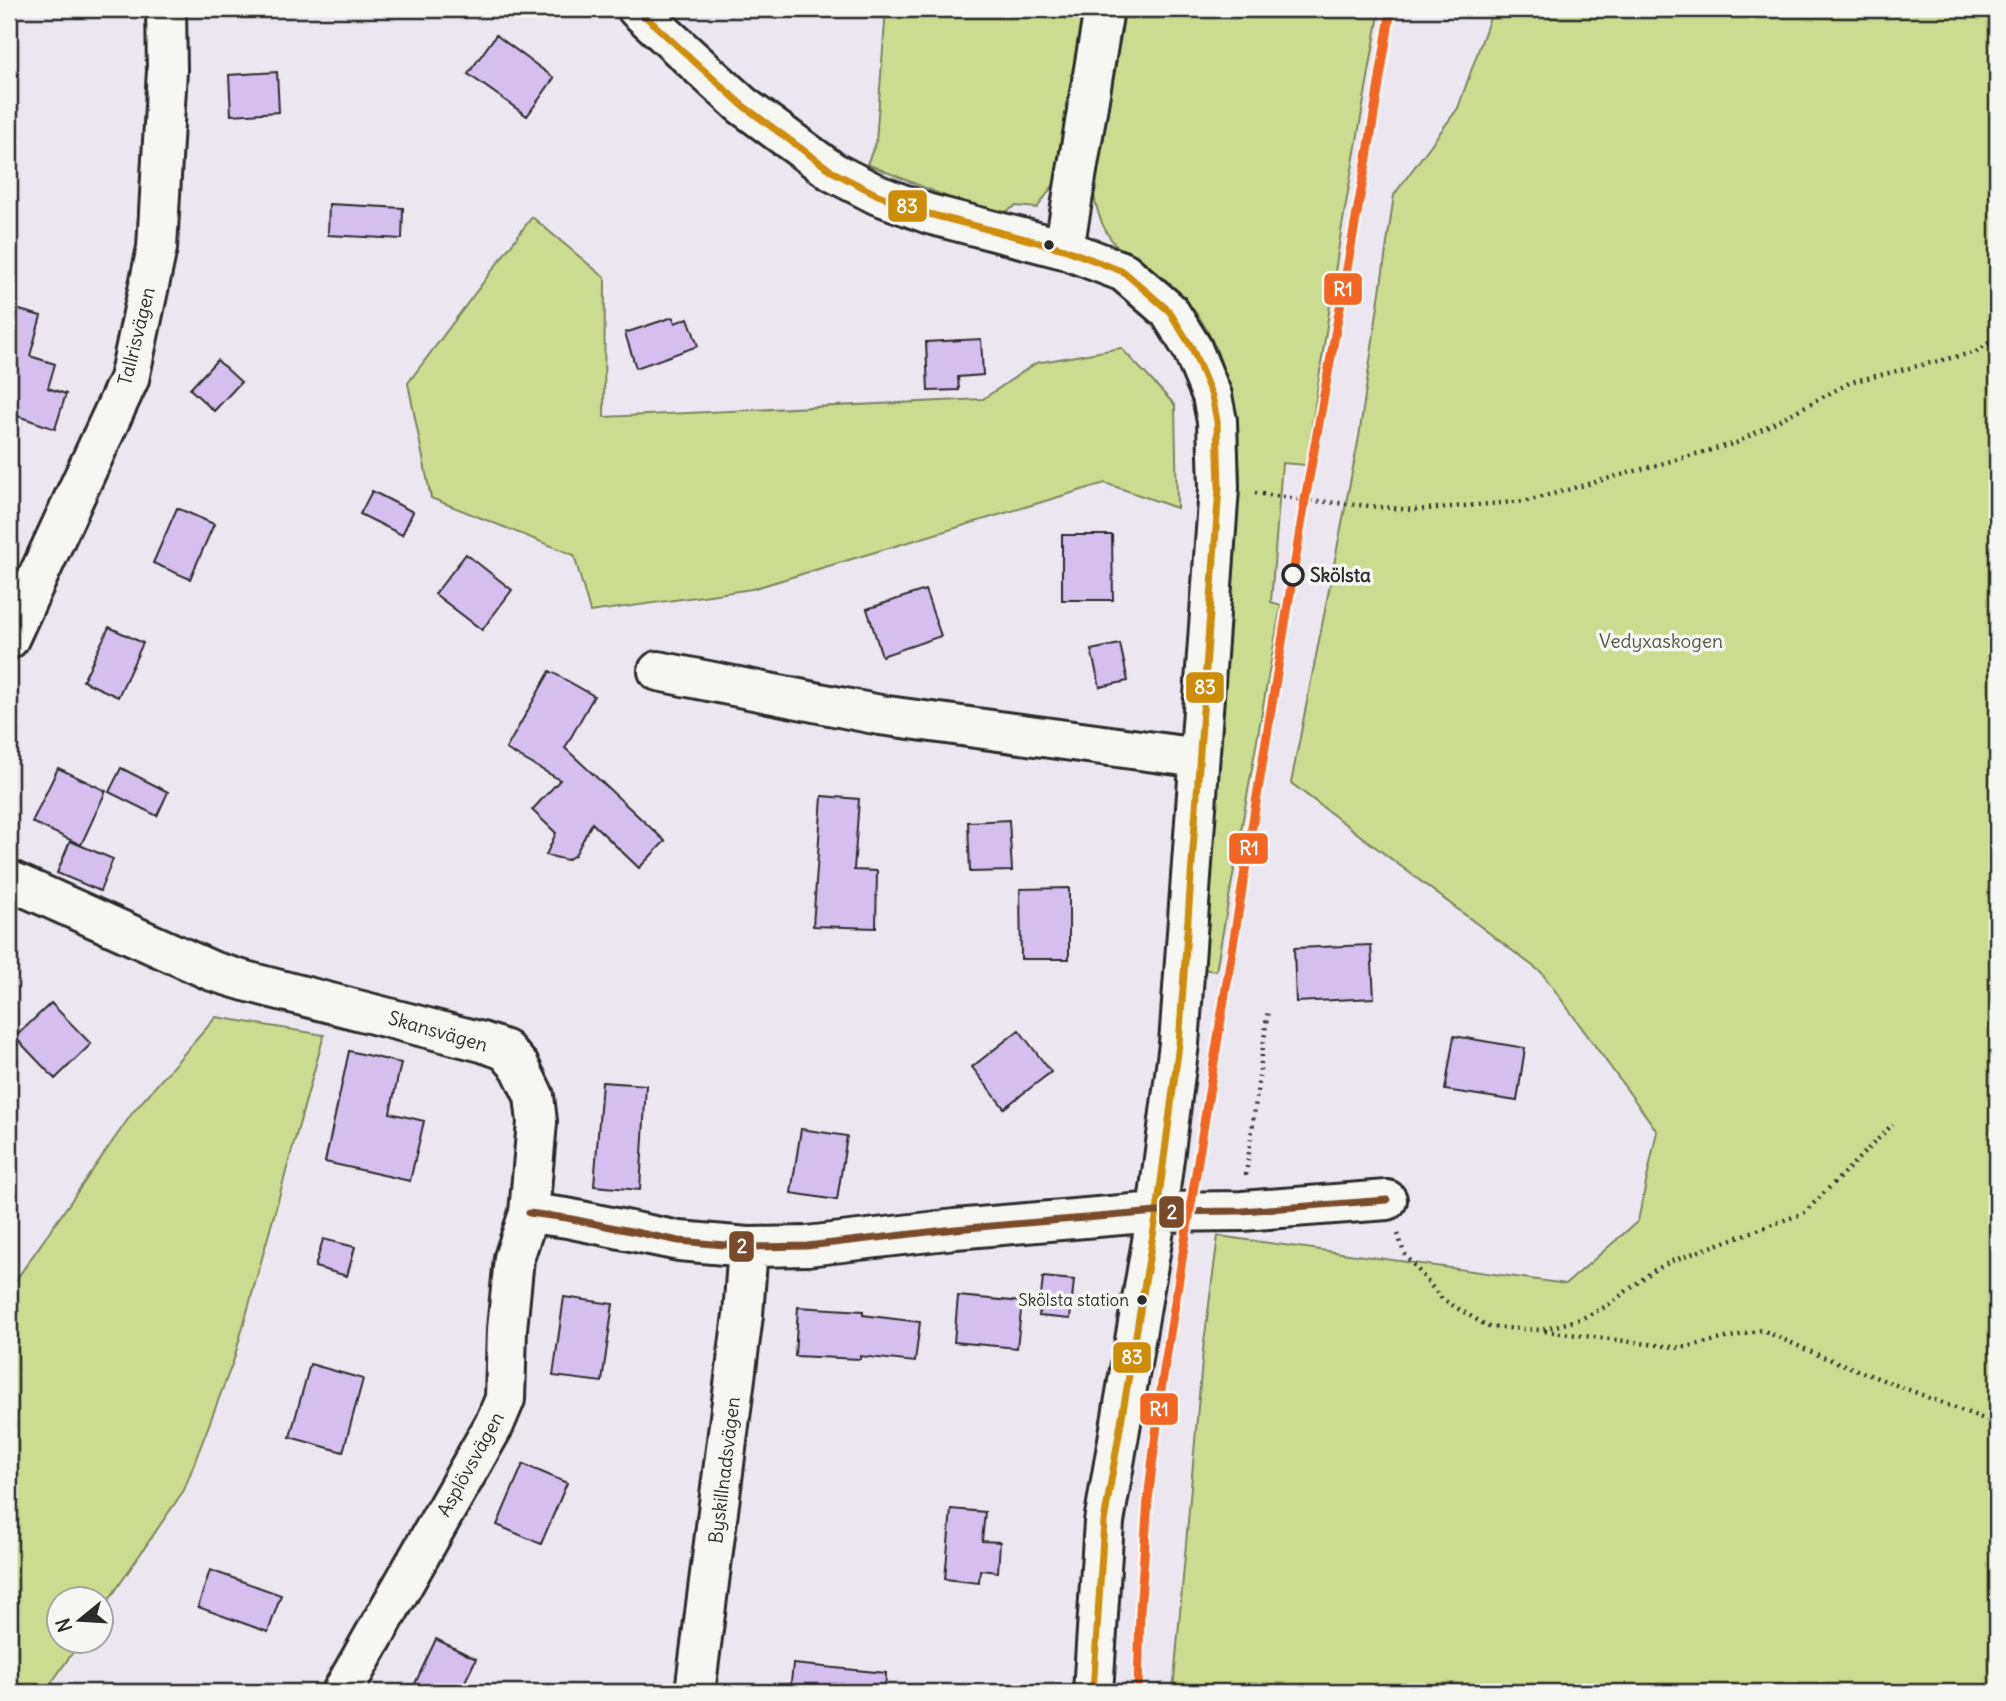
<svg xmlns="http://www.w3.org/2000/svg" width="2006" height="1701" font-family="Delius,sans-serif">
<rect width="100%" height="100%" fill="#ece6f1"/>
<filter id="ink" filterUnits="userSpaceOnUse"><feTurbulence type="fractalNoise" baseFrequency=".0143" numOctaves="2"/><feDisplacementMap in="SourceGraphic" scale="14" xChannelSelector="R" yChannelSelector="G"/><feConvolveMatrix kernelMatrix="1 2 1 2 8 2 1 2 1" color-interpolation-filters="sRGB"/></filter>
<g filter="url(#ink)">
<!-- green -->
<path fill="#cbdc90" stroke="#7b845e" stroke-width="2" d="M 886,9 L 1093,9 L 1067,166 L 1037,208 L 1016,206 L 996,217 L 867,164 L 876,142 Z
M 1117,9 L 1380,9 L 1341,232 L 1306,465 L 1282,463 L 1271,602 L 1281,605 L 1216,971 L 1195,968 L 1240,475 C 1234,413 1228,341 1181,296 C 1149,266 1114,261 1099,215 C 1095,203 1092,186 1092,173 C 1092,156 1097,137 1100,120 C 1105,83 1111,46 1117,9 Z
M 1493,9 L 1997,9 L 1997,1692 L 1173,1692 L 1203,1350 L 1218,1236 L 1566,1284 L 1638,1221 L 1657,1131 L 1542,973 L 1291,783 L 1359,437 L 1394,195 L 1458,108 Z
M 532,217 L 605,278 L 604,417 L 983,399 L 1036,363 L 1121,348 L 1175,405 L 1177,508 L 1105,483 L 752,589 L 590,612 L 574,555 L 431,498 L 408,383 Z
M 216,1017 L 324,1035 L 234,1359 L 184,1490 L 102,1610 L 102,1600 L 60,1600 L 60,1642 L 80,1642 L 45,1692 L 9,1692 L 9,1290 L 133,1112 Z"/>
<!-- building -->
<path fill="#d4bfef" stroke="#2b2b2b" stroke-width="2" d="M 496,35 L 554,78 L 527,116 L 468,74 Z
M 277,72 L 279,112 L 231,115 L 229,75 Z
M 329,204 L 403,208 L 402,239 L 328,235 Z
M 9,307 L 41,316 L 30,356 L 55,364 L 48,388 L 66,394 L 55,429 L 9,413 Z
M 673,317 L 675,323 L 688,318 L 698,346 L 636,368 L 625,333 Z
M 981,339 L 983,375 L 958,377 L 959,390 L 928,391 L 926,342 Z
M 217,360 L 241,382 L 214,411 L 190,389 Z
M 372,491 L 413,512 L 402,535 L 360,514 Z
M 177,508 L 214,524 L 190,579 L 153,563 Z
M 1062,535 L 1112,535 L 1113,600 L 1062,600 Z
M 466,554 L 512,590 L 482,630 L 435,594 Z
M 925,590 L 941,636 L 882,656 L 867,609 Z
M 109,627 L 143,643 L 118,697 L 83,681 Z
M 1120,644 L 1128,681 L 1100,687 L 1091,650 Z
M 550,671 L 594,696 L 565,748 L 665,841 L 639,868 L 592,823 L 575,855 L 567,860 L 546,855 L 556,833 L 532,810 L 560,780 L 506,749 Z
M 58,768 L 106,791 L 81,845 L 32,822 Z
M 121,768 L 168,792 L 157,816 L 109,792 Z
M 822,796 L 859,799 L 854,870 L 877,871 L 876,928 L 813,926 Z
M 1009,820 L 1012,871 L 970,872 L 968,822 Z
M 70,841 L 113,859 L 100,891 L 57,873 Z
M 1069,888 L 1069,959 L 1021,959 L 1020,889 Z
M 1371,945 L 1374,998 L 1296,1002 L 1294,948 Z
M 51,1003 L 91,1044 L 55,1079 L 15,1037 Z
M 1019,1030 L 1051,1072 L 1004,1108 L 972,1067 Z
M 1454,1036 L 1525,1048 L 1517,1101 L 1445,1090 Z
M 349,1051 L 401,1063 L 390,1113 L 424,1121 L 410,1181 L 325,1162 Z
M 602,1082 L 646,1085 L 640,1190 L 594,1186 Z
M 801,1129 L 847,1136 L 837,1200 L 791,1193 Z
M 323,1239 L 355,1247 L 347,1276 L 315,1267 Z
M 1043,1277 L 1074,1280 L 1070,1319 L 1039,1316 Z
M 958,1296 L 1022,1302 L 1017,1348 L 954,1342 Z
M 564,1297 L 613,1304 L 602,1382 L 553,1376 Z
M 798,1307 L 863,1311 L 863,1315 L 920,1322 L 915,1362 L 860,1356 L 860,1359 L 795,1356 Z
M 310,1364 L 363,1379 L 343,1452 L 290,1437 Z
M 523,1464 L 567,1483 L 541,1544 L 497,1525 Z
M 951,1509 L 985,1512 L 982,1541 L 1000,1542 L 998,1572 L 980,1570 L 979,1583 L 945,1579 Z
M 210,1570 L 281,1595 L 268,1632 L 198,1607 Z
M 436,1639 L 476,1659 L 460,1692 L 411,1692 Z
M 793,1664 L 886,1673 L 885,1692 L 790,1692 Z"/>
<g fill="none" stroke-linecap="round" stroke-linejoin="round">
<defs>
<path id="minor" d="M 637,9 L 742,105 L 833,172 L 878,195 L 929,214 L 1064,249 L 1124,272 L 1169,311 L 1192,348 L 1212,396 L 1217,421 L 1219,488 L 1179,1044 L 1157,1212 L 1104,1522 L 1093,1692
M 1064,249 L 1104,9
M 9,639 L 129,379 L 157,248 L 167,70 L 166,9
M 658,671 L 880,715 L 1199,758
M 9,880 L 212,971 L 245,981 L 482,1042 L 505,1050 L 520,1067 L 534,1096 L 537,1122 L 529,1213 L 514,1258 L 507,1329 L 505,1399 L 494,1425 L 342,1692
M 529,1213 L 567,1218 L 679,1241 L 748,1247 L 807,1246 L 955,1229 L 1157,1212 L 1242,1211 L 1387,1200
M 695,1692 L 743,1315 L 748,1247"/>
</defs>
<!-- minor casing -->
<use href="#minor" stroke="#2b2b2b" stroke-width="44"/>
<!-- path -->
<path stroke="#2b2b2b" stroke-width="4.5" stroke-dasharray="2 5" stroke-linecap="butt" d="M 1255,493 L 1305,500 L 1413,510 L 1527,501 L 1736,443 L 1851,382 L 1976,352 L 1997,337
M 1246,1175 L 1268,1010
M 1398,1234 L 1404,1253 L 1442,1299 L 1489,1327 L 1541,1330 L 1581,1319 L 1607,1306 L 1653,1271 L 1672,1261 L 1804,1213 L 1893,1124
M 1545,1331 L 1681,1348 L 1762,1330 L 1821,1356 L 1997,1424
M 1992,1423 L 1997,1455"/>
<!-- minor -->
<use href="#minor" stroke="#f6f6f2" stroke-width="38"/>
<defs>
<path id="bus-1" d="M 637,9 L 742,105 L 833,172 L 878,195 L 929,214 L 1064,249 L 1124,272 L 1169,311 L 1192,348 L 1212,396 L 1217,421 L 1219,488 L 1179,1044 L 1157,1212 L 1104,1522 L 1093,1692"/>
<path id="bus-2" d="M 529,1213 L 567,1218 L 679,1241 L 748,1247 L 807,1246 L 955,1229 L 1157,1212 L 1242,1211 L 1387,1200"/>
</defs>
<!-- bus-1 casing -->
<use href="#bus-1" stroke="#f6f6f2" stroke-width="12"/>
<!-- bus-2 casing -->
<use href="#bus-2" stroke="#f6f6f2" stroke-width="12"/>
<!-- bus-1 -->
<use href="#bus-1" stroke="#ce8d09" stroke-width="7"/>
<!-- bus-2 -->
<use href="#bus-2" stroke="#7a4b2a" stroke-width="7"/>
<defs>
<path id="rail-1" d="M 1138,1692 L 1140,1612 L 1148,1500 L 1162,1383 L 1305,500 L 1367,158 L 1391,9"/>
</defs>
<!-- rail-1 casing -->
<use href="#rail-1" stroke="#f6f6f2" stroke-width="14"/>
<!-- rail-1 -->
<use href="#rail-1" stroke="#f26522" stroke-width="9"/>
</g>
</g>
<!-- markers -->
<g fill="#2b2b2b" stroke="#f6f6f2" stroke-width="2.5">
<circle cx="1049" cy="245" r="6"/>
<circle cx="1142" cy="1300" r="6"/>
</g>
<circle fill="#f6f6f2" stroke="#2b2b2b" stroke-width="3.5" cx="1293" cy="575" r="10"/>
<g text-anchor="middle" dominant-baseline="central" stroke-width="7" stroke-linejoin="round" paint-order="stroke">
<!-- bus labels -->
<g font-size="17" fill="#2b2b2b" stroke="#f6f6f2" text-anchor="end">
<text x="1129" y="1300">Skölsta station</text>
</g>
<!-- street labels -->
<g font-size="19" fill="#2b2b2b" stroke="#f6f6f2">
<text transform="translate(136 336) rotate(-76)">Tallrisvägen</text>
<text transform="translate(438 1031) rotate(16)">Skansvägen</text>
<text transform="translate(470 1464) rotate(-61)">Asplövsvägen</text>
<text transform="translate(724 1470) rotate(-83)">Byskillnadsvägen</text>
</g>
<!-- stop labels -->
<g font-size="19" font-weight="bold" fill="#2b2b2b" stroke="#f6f6f2" text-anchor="start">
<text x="1310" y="575">Skölsta</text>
</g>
<!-- park labels -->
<g font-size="19" fill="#535744" stroke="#f6f6f2">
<text x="1661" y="641">Vedyxaskogen</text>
</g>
</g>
<g stroke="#f6f6f2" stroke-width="2.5">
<rect x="887" y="189" width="41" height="34" rx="7" fill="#ce8d09"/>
<rect x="1323" y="272" width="40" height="34" rx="7" fill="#f26522"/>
<rect x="1185" y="671" width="40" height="33" rx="7" fill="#ce8d09"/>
<rect x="1228" y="832" width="41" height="33" rx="7" fill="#f26522"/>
<rect x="1158" y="1195" width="27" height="34" rx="7" fill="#7a4b2a"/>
<rect x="728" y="1230" width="27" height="33" rx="7" fill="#7a4b2a"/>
<rect x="1112" y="1341" width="40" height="33" rx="7" fill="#ce8d09"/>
<rect x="1139" y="1392" width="40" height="34" rx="7" fill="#f26522"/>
</g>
<g font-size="19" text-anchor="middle" font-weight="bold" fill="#fff">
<text x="907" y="213">83</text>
<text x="1343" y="296">R1</text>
<text x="1205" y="694">83</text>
<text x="1249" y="855">R1</text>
<text x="1172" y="1219">2</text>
<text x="742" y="1253">2</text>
<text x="1132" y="1364">83</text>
<text x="1159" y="1416">R1</text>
</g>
<!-- margin -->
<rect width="2006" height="1701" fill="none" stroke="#f6f6f2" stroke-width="35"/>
<rect x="18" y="18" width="1971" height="1666" fill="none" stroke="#2b2b2b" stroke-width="2.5" filter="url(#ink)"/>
<!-- north arrow -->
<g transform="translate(80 1620) rotate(252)"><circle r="33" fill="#f6f6f2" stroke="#a5a5a2" stroke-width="2"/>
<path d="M0-5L12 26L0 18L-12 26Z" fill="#2b2b2b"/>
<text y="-10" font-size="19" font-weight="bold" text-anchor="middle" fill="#2b2b2b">N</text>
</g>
</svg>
